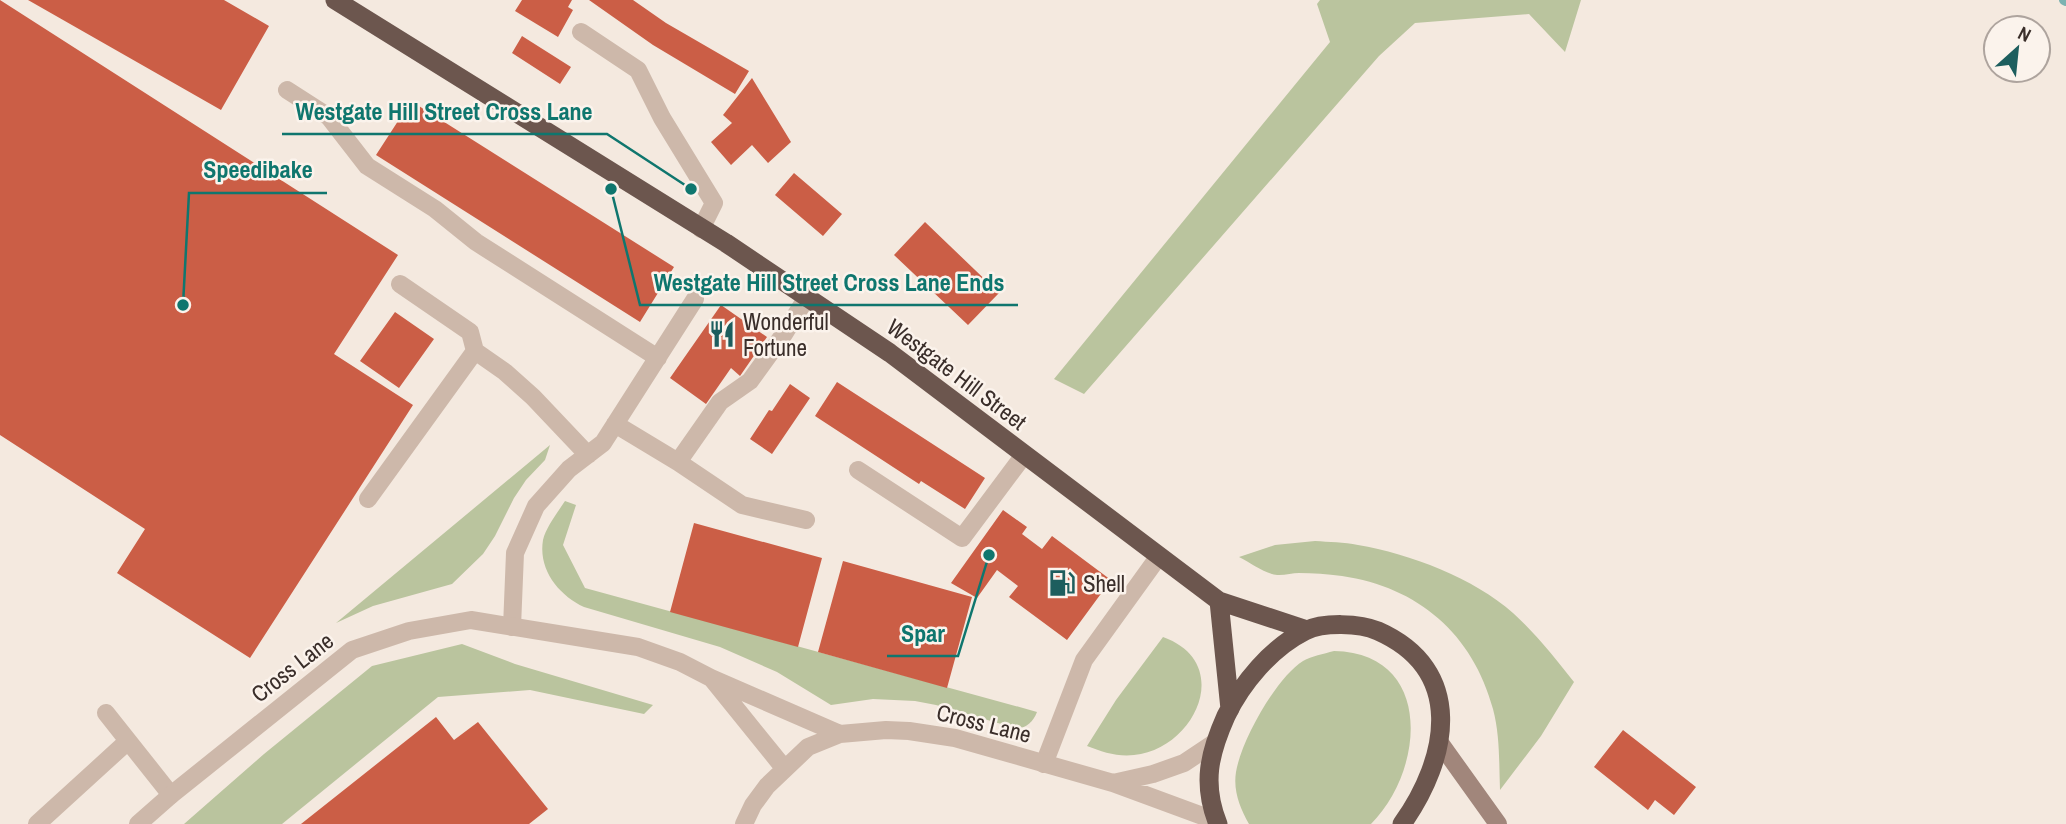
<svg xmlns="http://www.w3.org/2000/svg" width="2066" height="824" font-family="'Archivo Narrow',sans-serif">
<rect width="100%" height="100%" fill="#f4e9df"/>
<!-- green -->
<path fill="#bac49e" d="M 1320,0 L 1581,0 L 1565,52 L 1529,14 L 1415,23 L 1379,56 L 1084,394 L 1054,379 L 1330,42 L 1317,4 Z
M 550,445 L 545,460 L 526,480 L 514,498 L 495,536 L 483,554 L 452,584 L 373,606 L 336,623 Z
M 565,501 L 576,505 L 563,545 L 585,588 L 1023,708 L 1037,712 C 1033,722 1026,729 1015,728 L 936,705 L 915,701 L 873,699 L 831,705 L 777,672 L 720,647 L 584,607 C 559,595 538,570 543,540 C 546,527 558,512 565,501 Z
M 1315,541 C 1329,542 1344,542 1358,545 C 1410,554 1474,578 1513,613 C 1536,634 1555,658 1574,682 L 1541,736 L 1500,790 C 1499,763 1500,735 1493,709 C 1473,634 1418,587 1342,576 C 1327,574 1313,573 1299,573 C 1291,573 1280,577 1272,574 C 1261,571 1249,562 1239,557 L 1275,545 Z
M 1163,637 C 1235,663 1195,749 1134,755 C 1118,757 1102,752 1087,746 L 1116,700 Z
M 462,644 L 515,664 L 653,705 L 644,714 L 530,690 L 438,697 L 282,824 L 184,824 L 264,754 L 372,666 Z
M 1334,651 C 1434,653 1425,770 1371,824 L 1249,824 C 1240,808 1233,791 1236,772 C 1241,741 1276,678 1303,661 C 1312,656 1323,654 1334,651 Z"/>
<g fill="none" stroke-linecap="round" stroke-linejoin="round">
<!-- stream -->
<path stroke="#7cb2b1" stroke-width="10" d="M 2064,0 L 2066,1"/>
</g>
<!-- building -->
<path fill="#cb5e46" d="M 0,0 L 398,255 L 334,354 L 413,405 L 250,658 L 117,573 L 145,529 L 0,435 Z
M 28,0 L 224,0 L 269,26 L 221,110 Z
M 522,0 L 572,0 L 568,7 L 573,10 L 558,37 L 515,11 Z
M 589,0 L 633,0 L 666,23 L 749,71 L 735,94 L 653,45 Z
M 522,36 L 571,67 L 560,84 L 512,53 Z
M 752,78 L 791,142 L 768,163 L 752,145 L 731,165 L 711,142 L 732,123 L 723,115 Z
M 411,101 L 674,267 L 640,322 L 376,155 Z
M 794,173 L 842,214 L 823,236 L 775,195 Z
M 925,222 L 999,293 L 968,325 L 894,255 Z
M 721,305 L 767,337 L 740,376 L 731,368 L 706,404 L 670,378 Z
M 395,312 L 434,339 L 399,388 L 360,361 Z
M 837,382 L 985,478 L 965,509 L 921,481 L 919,484 L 815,416 Z
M 790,384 L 810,398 L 772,454 L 750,439 L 769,410 L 772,411 Z
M 1003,510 L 1027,527 L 1022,534 L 1042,549 L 1052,536 L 1111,580 L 1067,640 L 1009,597 L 1018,586 L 997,570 L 977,598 L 951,583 Z
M 694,523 L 822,558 L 798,647 L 670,612 Z
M 843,561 L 972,597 L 947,688 L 818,652 Z
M 436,717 L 454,740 L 478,722 L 548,809 L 529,824 L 301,824 Z
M 1623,730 L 1696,787 L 1674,815 L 1655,800 L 1648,810 L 1594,767 Z"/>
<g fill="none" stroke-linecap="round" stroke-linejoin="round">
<!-- service -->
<path stroke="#cdb8aa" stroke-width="18" d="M 581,32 L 638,70 L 662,118 L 714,203 L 701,229
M 287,90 L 329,117 L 367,166 L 435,209 L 476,242 L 658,358
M 400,284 L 470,332 L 475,351
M 615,424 L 678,462 L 742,505 L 806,520
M 678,462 L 720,402 L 750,381 L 784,334 L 807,297
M 858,470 L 962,538 L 1024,455
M 368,499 L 475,351 L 505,372 L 533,397 L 588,455
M 512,627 L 515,553 L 536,506 L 569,469 L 603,443 L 695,299
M 106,713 L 171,795
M 1044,764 L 1084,660 L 1159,556
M 37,824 L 128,741"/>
<!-- minor -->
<path stroke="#cdb8aa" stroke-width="18" d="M 713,680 L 784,768
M 1113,783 L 1153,774 L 1184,763 L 1214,743
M 138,824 L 171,795 L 352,650 L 409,631 L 471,620 L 638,647 L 680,662 L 711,678 L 840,734
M 744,824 L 753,805 L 767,786 L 808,747 L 840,734 L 886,730 L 909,731 L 955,738 L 1113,783 L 1216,821"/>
<!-- secondary -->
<path stroke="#a1867b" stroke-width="18" d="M 1440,743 L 1498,824"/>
<!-- trunk -->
<path stroke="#6c564e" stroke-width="19" d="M 335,0 L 726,243 L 890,353 L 1219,601 L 1307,630
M 1219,601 L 1230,709
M 1218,824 C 1202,784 1209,754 1226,716 C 1242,683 1271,648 1305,631 C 1323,622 1360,623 1378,631 C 1466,670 1449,758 1402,824"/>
</g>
<!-- icons -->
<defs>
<symbol id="restaurant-bare" viewBox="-9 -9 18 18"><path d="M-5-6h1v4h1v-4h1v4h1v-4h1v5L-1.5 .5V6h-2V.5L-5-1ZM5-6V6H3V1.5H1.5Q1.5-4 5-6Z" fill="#1d5e5e" stroke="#fbf3ec" stroke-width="2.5" paint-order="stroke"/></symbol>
<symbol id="fuel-bare" viewBox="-9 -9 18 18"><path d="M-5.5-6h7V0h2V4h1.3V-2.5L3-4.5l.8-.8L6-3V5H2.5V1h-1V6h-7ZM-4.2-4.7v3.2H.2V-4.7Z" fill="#1d5e5e" stroke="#fbf3ec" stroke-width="2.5" paint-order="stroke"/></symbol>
</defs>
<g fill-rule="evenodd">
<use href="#restaurant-bare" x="703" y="315" width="38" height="38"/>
<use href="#fuel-bare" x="1043" y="564" width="38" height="38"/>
</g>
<g text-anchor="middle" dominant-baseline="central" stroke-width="5" stroke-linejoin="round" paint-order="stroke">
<!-- poi labels -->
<g font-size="23" fill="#3a2e2a" stroke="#fbf3ec" text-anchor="start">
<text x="743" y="321">Wonderful<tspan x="743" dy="26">Fortune</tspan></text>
<text x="1083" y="583">Shell</text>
</g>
<!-- street labels -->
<g font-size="23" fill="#3a2e2a" stroke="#fbf3ec">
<text transform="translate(957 374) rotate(37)">Westgate Hill Street</text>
<text transform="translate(292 667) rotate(-38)">Cross Lane</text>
<text transform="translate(984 723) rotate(14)">Cross Lane</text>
</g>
</g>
<!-- callouts -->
<path fill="none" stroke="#0f766e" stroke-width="2.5" d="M691 189L607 134H282M183 305L189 193H327M611 189L640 305H1018M989 555L958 656H887"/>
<g fill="#0f766e" stroke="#fbf3ec" stroke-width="2.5">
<circle cx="691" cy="189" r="7"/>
<circle cx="183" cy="305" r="7"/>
<circle cx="611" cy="189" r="7"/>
<circle cx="989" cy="555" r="7"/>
</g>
<g font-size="24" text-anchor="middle" font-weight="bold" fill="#0f766e" stroke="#fbf3ec" stroke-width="5" stroke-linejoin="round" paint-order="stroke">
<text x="444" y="120">Westgate Hill Street Cross Lane</text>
<text x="258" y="178">Speedibake</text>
<text x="829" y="291">Westgate Hill Street Cross Lane Ends</text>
<text x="923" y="642">Spar</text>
</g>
<!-- north arrow -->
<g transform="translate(2017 49) rotate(27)"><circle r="33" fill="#fbf3ec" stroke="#aea49e" stroke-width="2"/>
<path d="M0-5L12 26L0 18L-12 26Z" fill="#1d5e5e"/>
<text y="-10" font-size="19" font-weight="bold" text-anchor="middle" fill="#3a2e2a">N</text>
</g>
</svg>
